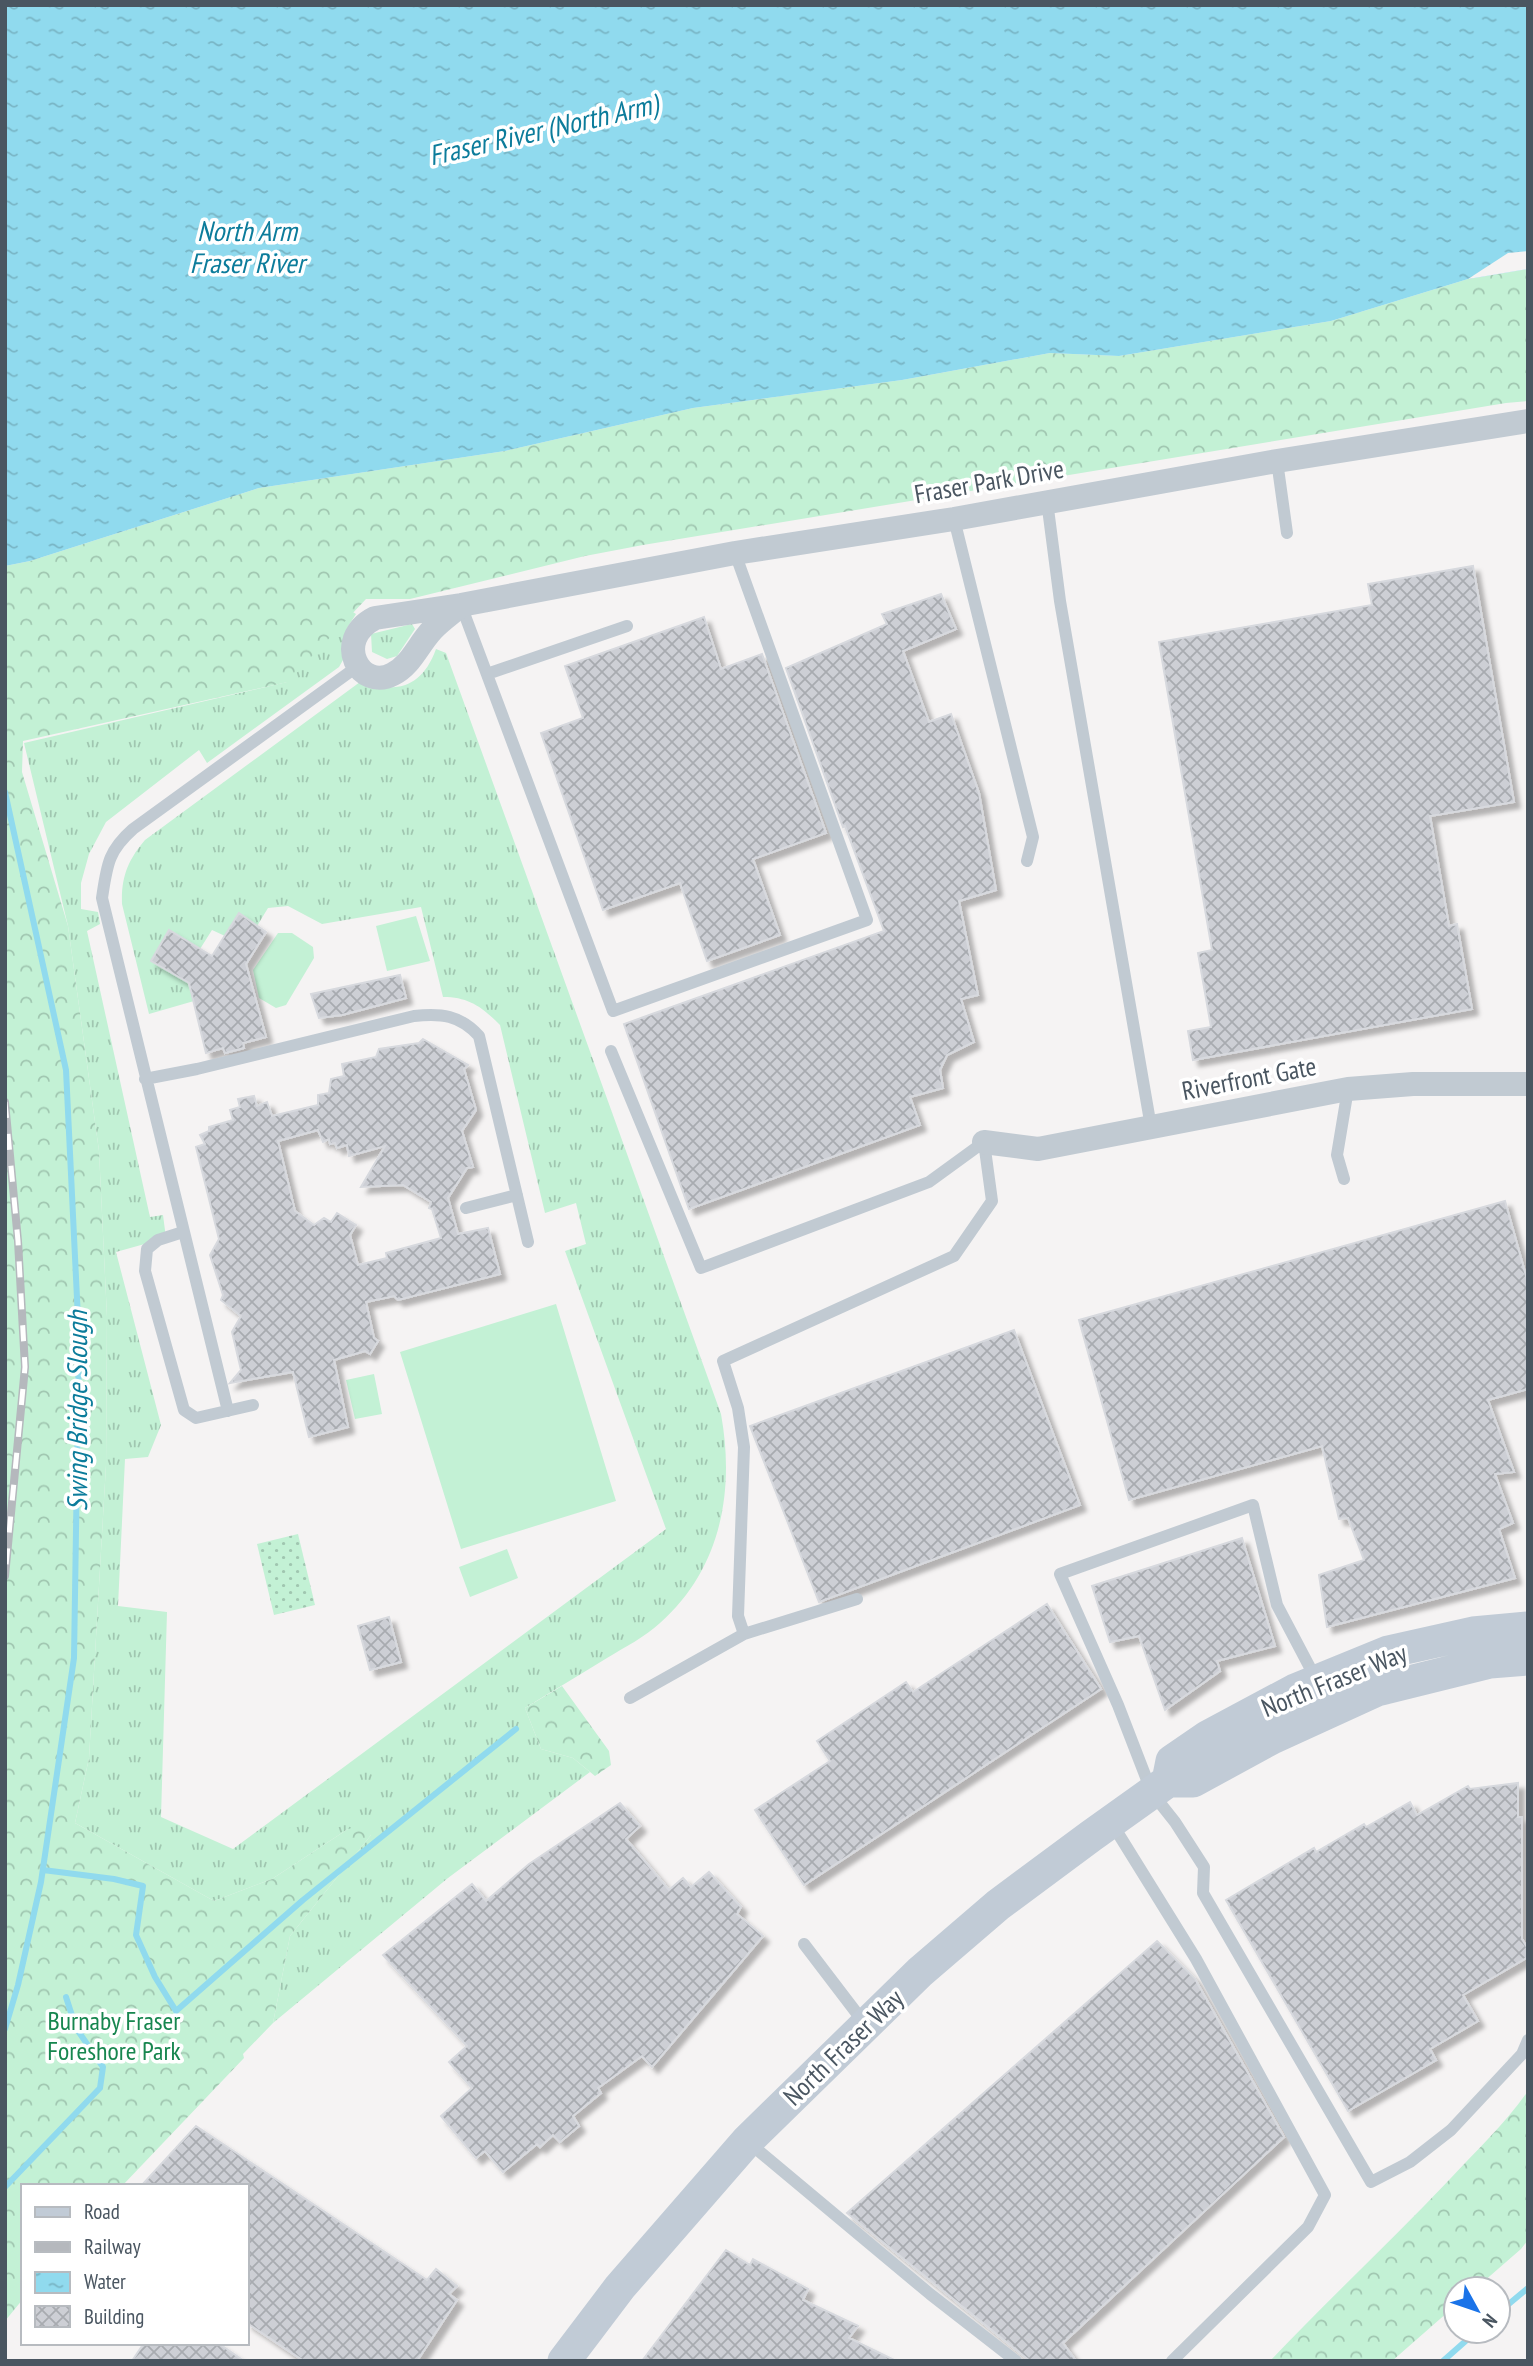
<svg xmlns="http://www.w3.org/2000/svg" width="1533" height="2366" font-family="'PT Sans Narrow',sans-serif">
<defs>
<pattern id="grass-tufts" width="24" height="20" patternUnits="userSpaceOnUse" patternTransform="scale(1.75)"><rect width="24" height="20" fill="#c3f1d5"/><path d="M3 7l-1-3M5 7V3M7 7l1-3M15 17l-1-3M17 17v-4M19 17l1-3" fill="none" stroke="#a0c6b0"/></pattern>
<pattern id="forest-crowns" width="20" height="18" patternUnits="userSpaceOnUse" patternTransform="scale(1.75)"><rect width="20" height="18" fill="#c3f1d5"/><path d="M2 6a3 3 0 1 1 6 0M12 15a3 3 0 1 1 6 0" fill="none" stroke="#a0c6b0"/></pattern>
<pattern id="garden-dots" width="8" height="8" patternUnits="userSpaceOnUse" patternTransform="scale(1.75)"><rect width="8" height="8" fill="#c3f1d5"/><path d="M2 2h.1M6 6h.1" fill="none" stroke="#a0c6b0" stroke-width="1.8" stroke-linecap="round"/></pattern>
<pattern id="water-ripples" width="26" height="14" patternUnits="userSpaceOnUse" patternTransform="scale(1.75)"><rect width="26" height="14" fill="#90daee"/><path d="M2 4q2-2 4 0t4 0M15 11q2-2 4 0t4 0" fill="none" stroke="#78b4c4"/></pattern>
<pattern id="building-cross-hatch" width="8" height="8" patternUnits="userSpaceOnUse" patternTransform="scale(1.75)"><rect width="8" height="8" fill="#cdcfd5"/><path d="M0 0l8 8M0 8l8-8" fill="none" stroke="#a8abb0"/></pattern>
<filter id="shadow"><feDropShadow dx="6" dy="6" stdDeviation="2" flood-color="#0004"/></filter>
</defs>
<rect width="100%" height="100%" fill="#f5f3f3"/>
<!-- grass -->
<path fill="url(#grass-tufts)" d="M 348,609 L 356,614 L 347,628 L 343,660 L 339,667 L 207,763 L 199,750 L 106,822 L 89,854 L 81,883 L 81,909 L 98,912 L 100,924 L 87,931 L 150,1217 L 163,1215 L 166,1238 L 116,1252 L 161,1425 L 148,1457 L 125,1459 L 118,1606 L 167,1612 L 161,1817 L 233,1849 L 666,1529 L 565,1251 L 586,1244 L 576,1203 L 545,1213 L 500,1025 C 482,1007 469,997 443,997 L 421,907 L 322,924 L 288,906 L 268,908 L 257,926 L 239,913 L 225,936 L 212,930 L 200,949 L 169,931 L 194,1001 L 149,1014 L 122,904 C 121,877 128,860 145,840 L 360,682 C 398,694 422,687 436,649 L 446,653 L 721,1414 C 735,1491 721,1569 660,1623 C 645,1637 625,1647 607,1658 C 580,1675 552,1691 525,1708 L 541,1749 L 573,1758 L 590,1772 L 448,1878 L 273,2023 L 290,1936 L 371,1835 L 348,1829 L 272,1879 L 214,1901 L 75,1823 L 89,1758 L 106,1465 L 107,1317 L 99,1151 L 68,926 L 24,743 L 287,682 Z
M 412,624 L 415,629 L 397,656 L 387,659 L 372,652 L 371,634 Z"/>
<!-- forest -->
<path fill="url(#forest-crowns)" d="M 1528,269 L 1528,401 L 1506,403 L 643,545 L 585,556 L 410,599 L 366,599 L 288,682 L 23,741 L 22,772 L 68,926 L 99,1151 L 107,1317 L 106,1465 L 89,1758 L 75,1823 L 214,1901 L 272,1879 L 348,1829 L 365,1826 L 371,1835 L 290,1936 L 273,2023 L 243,2054 L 244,2058 L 122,2186 L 23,2186 L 23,2299 L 5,2321 L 5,566 L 30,561 L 259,488 L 505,451 L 693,408 L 902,380 L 1050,353 L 1119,356 L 1331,321 L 1468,279 Z
M 562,1686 L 609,1751 L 611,1765 L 595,1776 L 573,1758 L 541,1749 L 525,1708 Z
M 1528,2091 L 1528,2240 L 1521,2249 L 1475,2289 L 1456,2289 L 1456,2305 L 1392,2361 L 1270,2361 C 1329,2299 1391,2241 1450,2179 C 1477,2150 1506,2123 1528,2091 Z"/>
<!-- garden -->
<path fill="url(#garden-dots)" d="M 298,1534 L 315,1605 L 274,1615 L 257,1544 Z"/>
<!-- pitch -->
<path fill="#c3f1d5" d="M 416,916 L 430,961 L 387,971 L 376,926 Z
M 278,933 L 292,933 L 313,947 L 314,958 L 286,1005 L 276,1008 L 259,998 L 253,970 Z
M 556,1304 L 616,1501 L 461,1549 L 400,1352 Z
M 374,1374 L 382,1414 L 355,1419 L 346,1380 Z
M 507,1549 L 518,1578 L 470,1597 L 459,1567 Z"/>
<!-- water -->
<path fill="url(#water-ripples)" d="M 5,5 L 1528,5 L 1528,269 L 1468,279 L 1331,321 L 1119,356 L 1050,353 L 902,380 L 693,408 L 505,451 L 259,488 L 30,561 L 5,566 Z"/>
<!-- pier -->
<path fill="#f5f3f3" d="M 1528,251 L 1528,269 L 1468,279 L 1508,253 Z"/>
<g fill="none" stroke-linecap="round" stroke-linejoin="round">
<!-- stream -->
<path stroke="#90daee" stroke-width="6" d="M 5,792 L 66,1070 L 79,1340 L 74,1658 L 41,1882 L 18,1985 L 5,2029
M 43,1870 L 114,1879 L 143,1886 L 136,1935 L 155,1977 L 176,2011 L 303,1900 L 516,1729
M 5,2187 L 100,2088 L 103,2067 L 76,2028 L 66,1997
M 1498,2313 L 1528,2288
M 1443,2361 L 1477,2331"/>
</g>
<!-- building -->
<path fill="url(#building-cross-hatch)" stroke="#d7d9de" stroke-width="2" fill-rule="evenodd" filter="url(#shadow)" d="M 1473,566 L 1514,802 L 1430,816 L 1449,926 L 1457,924 L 1472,1009 L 1193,1060 L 1188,1031 L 1211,1027 L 1198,953 L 1212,950 L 1159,642 L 1372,605 L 1368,584 Z
M 941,594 L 956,629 L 903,651 L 929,722 L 951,714 L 979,793 L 996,890 L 959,901 L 978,995 L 961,999 L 974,1042 L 947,1055 L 940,1070 L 943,1088 L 910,1097 L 920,1125 L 689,1209 L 624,1024 L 884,931 L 845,826 L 843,827 L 786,668 L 887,624 L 882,614 Z
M 704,617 L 721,669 L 762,654 L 826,833 L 753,859 L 780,935 L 707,961 L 680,883 L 603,910 L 541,733 L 583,718 L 565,666 Z
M 239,913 L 266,932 L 246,964 L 266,1037 L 243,1043 L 244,1048 L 225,1053 L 223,1048 L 206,1053 L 189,983 L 151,961 L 169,930 L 212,956 Z
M 400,975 L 406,998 L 342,1015 L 319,1018 L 311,994 Z
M 423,1039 L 468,1065 L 464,1069 L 476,1110 L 462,1131 L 473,1167 L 467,1168 L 448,1198 L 458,1234 L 488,1228 L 500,1274 L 398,1300 L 394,1296 L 366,1302 L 374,1338 L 378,1341 L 370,1354 L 365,1351 L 334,1360 L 348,1427 L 309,1437 L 293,1372 L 230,1383 L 241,1370 L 232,1332 L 241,1316 L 221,1300 L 223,1295 L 210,1255 L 219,1239 L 196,1147 L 205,1144 L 200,1135 L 209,1131 L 209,1127 L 233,1120 L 230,1110 L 240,1107 L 238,1099 L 254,1096 L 257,1106 L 267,1102 L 272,1116 L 318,1105 L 318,1095 L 329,1093 L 331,1079 L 344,1076 L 342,1064 L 376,1057 L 379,1049 L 419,1043 ZM 318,1130 L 323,1142 L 329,1139 L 330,1144 L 335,1143 L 337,1148 L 347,1145 L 349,1156 L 385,1146 L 361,1187 L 403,1185 L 431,1202 L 429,1208 L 432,1209 L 441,1238 L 386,1253 L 387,1258 L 358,1265 L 350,1235 L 356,1225 L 337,1213 L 331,1222 L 324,1218 L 314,1225 L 295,1211 L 278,1141 Z
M 1505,1201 L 1528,1283 L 1528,1389 L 1488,1400 L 1514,1472 L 1495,1474 L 1513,1523 L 1499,1529 L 1515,1578 L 1327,1627 L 1319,1575 L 1364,1560 L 1348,1518 L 1339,1519 L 1322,1446 L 1129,1500 L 1079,1320 Z
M 1014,1330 L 1080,1505 L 819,1602 L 750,1426 Z
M 1242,1538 L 1275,1646 L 1217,1661 L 1220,1671 L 1165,1710 L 1139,1636 L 1110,1642 L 1092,1586 Z
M 1047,1604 L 1101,1689 L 804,1885 L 755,1810 L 830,1761 L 817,1741 L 906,1682 L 913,1692 Z
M 389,1617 L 401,1662 L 370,1670 L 358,1626 Z
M 1518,1783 L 1518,1817 L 1522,1817 L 1522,1939 L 1528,1949 L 1528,1957 L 1463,1995 L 1478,2021 L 1430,2049 L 1436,2060 L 1348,2111 L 1226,1900 L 1314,1848 L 1316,1852 L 1364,1824 L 1366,1827 L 1410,1802 L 1417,1815 L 1468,1786 L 1470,1789 Z
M 620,1803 L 640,1826 L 626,1839 L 669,1890 L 683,1878 L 691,1887 L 709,1872 L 741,1907 L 737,1914 L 763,1936 L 652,2067 L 642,2056 L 598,2088 L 601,2093 L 573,2116 L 579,2126 L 560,2142 L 553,2135 L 540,2147 L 537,2144 L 503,2172 L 485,2151 L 476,2158 L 441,2116 L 472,2088 L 449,2062 L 467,2046 L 383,1955 L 472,1884 L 486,1901 L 529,1864 Z
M 1157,1941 L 1195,1979 L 1284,2137 L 1063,2343 L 1076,2361 L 1030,2361 L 847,2213 Z
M 196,2126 L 427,2280 L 436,2269 L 457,2286 L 449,2294 L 457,2300 L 417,2361 L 304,2361 L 247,2323 L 247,2186 L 141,2186 Z
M 726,2250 L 750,2265 L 753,2259 L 808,2289 L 803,2300 L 858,2326 L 849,2338 L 896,2361 L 642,2361 Z
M 144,2343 L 218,2343 L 244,2361 L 132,2361 Z"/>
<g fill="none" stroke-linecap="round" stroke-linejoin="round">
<!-- lane -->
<path stroke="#c1cad2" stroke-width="12" d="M 1277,461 L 1287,533
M 1047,501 L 1060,601 L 1151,1127
M 954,519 L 1033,837 L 1027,861
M 461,605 L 613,1011 L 867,920 L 735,553
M 487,674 L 627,626
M 611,1051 L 701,1268 L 929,1182 L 984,1142 L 992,1201 L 954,1256 L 723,1361 L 738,1408 L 744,1447 L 738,1616 L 744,1634 L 630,1698
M 145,1079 L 197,1069 L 414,1016 C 441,1013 460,1015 479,1036 L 528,1242
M 1344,1179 L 1337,1155 L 1348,1089
M 466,1208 L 517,1195
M 183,1232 L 158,1240 L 147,1249 L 145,1271 L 184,1410 L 196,1418 L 253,1405
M 228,1411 L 102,898 C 107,865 108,851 133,829 L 358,666
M 744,1634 L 857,1599
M 1317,1681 L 1277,1605 L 1253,1505 L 1060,1574 L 1118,1705 L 1152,1793 L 1175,1822 L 1204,1867 L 1203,1893 L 1371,2182 L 1410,2162 L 1451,2130 L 1522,2054 L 1528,2040
M 1111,1822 L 1196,1959 L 1325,2195 L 1308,2227 L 1172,2361
M 804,1944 L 865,2024
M 748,2142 L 930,2294 L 1016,2361"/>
<!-- street -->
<path stroke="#c1cad2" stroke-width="24" d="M 461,605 C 452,613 440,621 432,630 C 418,645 411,665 393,674 C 360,692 332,640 375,618 L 461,605 L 735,553 L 954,519 L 1277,461 L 1528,421
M 984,1142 L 1038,1149 L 1348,1089 L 1413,1084 L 1528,1084"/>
<!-- secondary -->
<path stroke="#c1cbd6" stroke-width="33" d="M 1168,1781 L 1172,1761 L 1207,1737 L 1295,1690 L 1388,1652 L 1473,1633 L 1528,1628
M 564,2361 L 620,2287 L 747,2141 L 920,1972 L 998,1905 L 1091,1836 L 1168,1781 L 1193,1781 L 1272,1738 L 1377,1690 L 1490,1662 L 1528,1659"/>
<defs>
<path id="rail" d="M 5,1102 L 18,1241 L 25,1367 L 5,1576"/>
</defs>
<!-- rail casing -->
<use href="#rail" stroke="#b5b8bd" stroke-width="8"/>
<!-- rail -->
<use href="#rail" stroke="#fff" stroke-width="5" stroke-dasharray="16" stroke-linecap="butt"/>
</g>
<g text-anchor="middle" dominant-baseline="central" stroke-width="7" stroke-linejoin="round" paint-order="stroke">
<!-- street labels -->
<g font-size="26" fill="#4a5661" stroke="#fff">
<text transform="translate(989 481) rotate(-10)">Fraser Park Drive</text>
<text transform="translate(1249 1078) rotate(-11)">Riverfront Gate</text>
<text transform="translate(1334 1680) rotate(-22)">North Fraser Way</text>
<text transform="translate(843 2047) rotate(-44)">North Fraser Way</text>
</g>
<!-- park labels -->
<g font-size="26" fill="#17864f" stroke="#fff">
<text x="114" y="2020">Burnaby Fraser<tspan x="114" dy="30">Foreshore Park</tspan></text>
</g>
<!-- water labels -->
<g font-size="28" font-style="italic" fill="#0c7c9b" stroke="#fff">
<text transform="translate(543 129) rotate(-13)">Fraser River (North Arm)</text>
<text x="247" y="230">North Arm<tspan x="247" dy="32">Fraser River</tspan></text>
<text transform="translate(76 1411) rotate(-90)">Swing Bridge Slough</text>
</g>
</g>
<!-- border -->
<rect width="1533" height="2366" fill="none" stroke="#4a5661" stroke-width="14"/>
<!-- legend -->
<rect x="21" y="2184" width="228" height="161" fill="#ffffff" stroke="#b7bbc0" stroke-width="2"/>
<rect x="35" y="2207" width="35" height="10" fill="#c1cbd6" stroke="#b7bbc0" stroke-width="2"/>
<text x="84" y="2219" font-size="21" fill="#4a5661">Road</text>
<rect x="35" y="2242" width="35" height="10" fill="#b5b8bd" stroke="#b7bbc0" stroke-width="2"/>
<text x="84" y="2254" font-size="21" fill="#4a5661">Railway</text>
<rect x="35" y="2272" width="35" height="21" fill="url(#water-ripples)" stroke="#b7bbc0" stroke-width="2"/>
<text x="84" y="2289" font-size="21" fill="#4a5661">Water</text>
<rect x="35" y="2306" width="35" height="21" fill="url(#building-cross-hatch)" stroke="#b7bbc0" stroke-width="2"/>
<text x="84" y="2324" font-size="21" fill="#4a5661">Building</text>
<!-- north arrow -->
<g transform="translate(1477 2310) rotate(130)"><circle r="33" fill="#ffffff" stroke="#b7bbc0" stroke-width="2"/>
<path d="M0-5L12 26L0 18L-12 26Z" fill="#1a73e8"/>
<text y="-10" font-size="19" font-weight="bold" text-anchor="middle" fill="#4a5661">N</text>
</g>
</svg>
